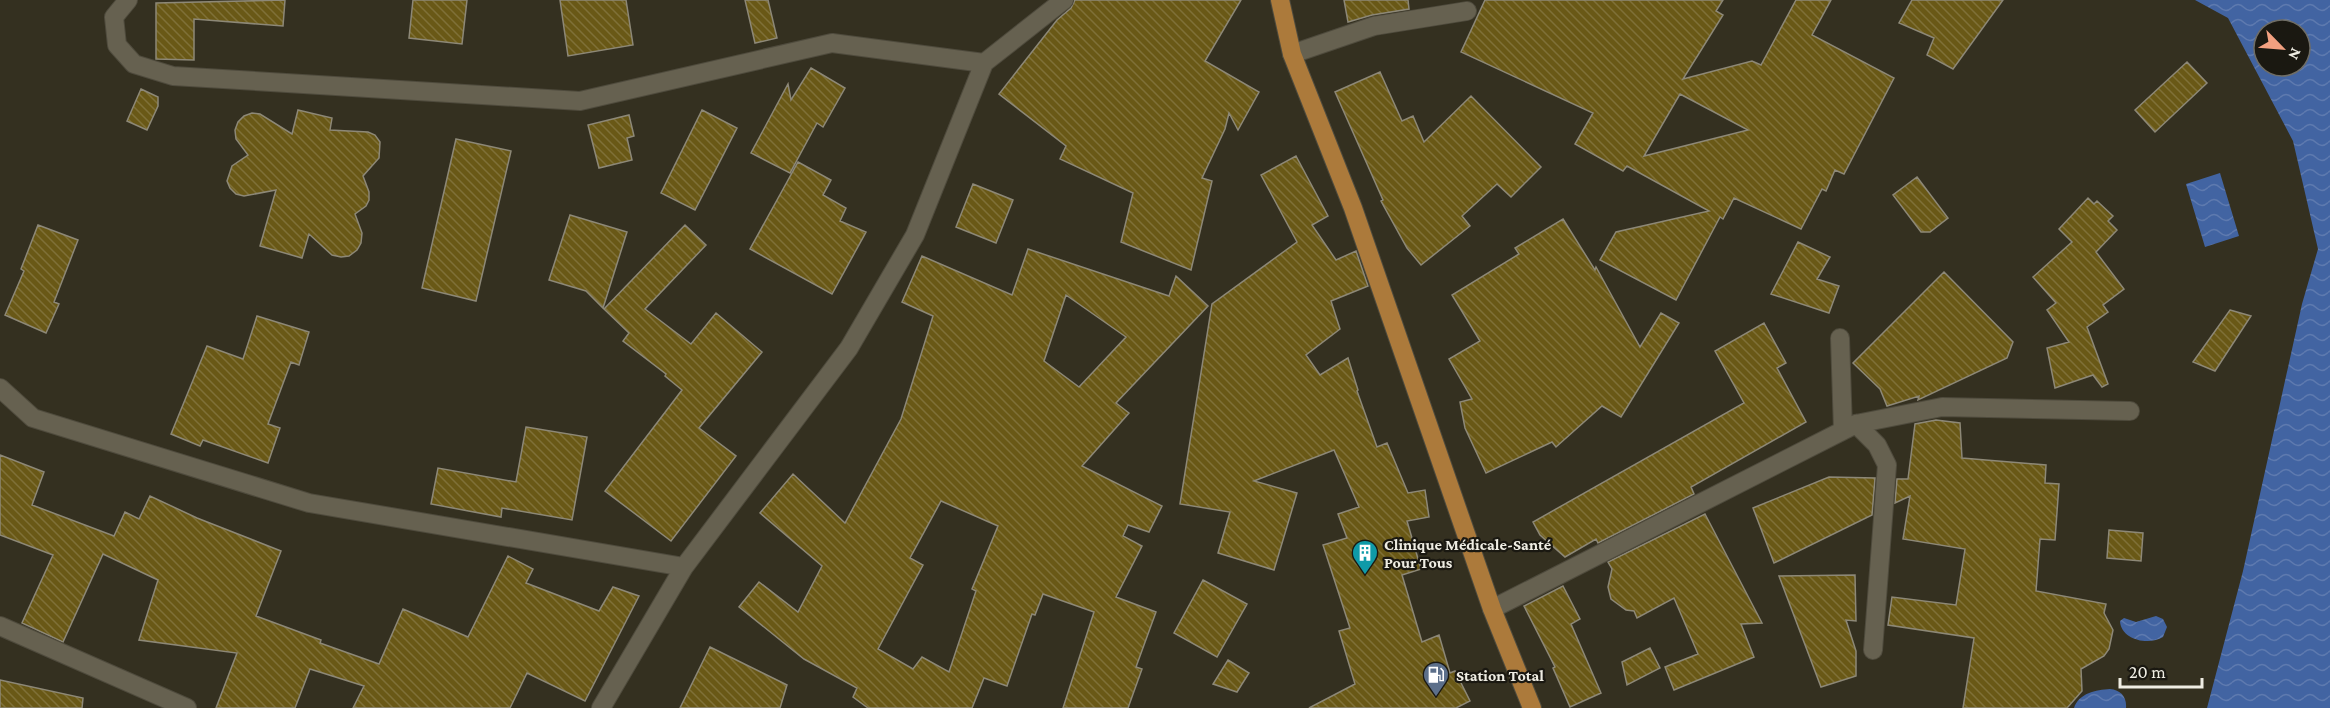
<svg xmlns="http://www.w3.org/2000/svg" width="2330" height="708" font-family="'Crimson Pro',serif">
<defs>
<pattern id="water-waves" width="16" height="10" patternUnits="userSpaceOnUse" patternTransform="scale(1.5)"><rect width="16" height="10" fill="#4264a2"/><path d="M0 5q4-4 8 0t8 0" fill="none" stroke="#5e7aaf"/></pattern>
<pattern id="building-back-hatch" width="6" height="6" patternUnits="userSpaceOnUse" patternTransform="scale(1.5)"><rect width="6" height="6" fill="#695816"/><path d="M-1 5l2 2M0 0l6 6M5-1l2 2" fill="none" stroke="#7f7038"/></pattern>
</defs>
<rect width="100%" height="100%" fill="#343020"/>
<!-- water -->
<path fill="url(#water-waves)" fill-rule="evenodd" d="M 2195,0 L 2330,0 L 2330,708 L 2207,708 L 2243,571 L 2302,304 L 2318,249 L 2293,141 L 2228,18 ZM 2264,30 L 2300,30 L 2300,66 L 2264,66 Z
M 2220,173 L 2239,236 L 2205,247 L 2186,184 Z
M 2156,616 L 2163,619 L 2167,627 L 2163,637 C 2149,646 2121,640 2120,621 L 2124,618 L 2136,622 Z
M 2110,689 C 2121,690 2127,697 2126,708 L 2074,708 C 2079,693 2096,690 2110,689 Z"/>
<!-- building -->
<path fill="url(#building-back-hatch)" stroke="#8d8877" stroke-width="1.5" fill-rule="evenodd" d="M 285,0 L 283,26 L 194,19 L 194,60 L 156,59 L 156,3 Z
M 413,0 L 467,0 L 462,44 L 409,38 Z
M 560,0 L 626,0 L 633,45 L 568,56 Z
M 745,0 L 768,0 L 777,38 L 755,43 Z
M 1075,0 L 1241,0 L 1205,61 L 1259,92 L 1238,130 L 1229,113 L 1225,129 L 1202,178 L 1212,181 L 1191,270 L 1121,242 L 1133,193 L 1060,159 L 1066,146 L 999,94 L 1057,20 L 1071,8 Z
M 1344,0 L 1408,0 L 1409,9 L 1372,15 L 1348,22 Z
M 1485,0 L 1723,0 L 1716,11 L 1723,15 L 1683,79 L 1752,61 L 1761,65 L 1796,0 L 1831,0 L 1812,35 L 1894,78 L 1844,174 L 1835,170 L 1826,191 L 1822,189 L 1801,229 L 1734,198 L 1723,219 L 1720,217 L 1676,300 L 1600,260 L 1616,232 L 1709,211 L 1627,166 L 1623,171 L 1575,144 L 1593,113 L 1461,52 ZM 1680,94 L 1748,130 L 1644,156 Z
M 1912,0 L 2003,0 L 1953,69 L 1927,55 L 1934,38 L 1899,23 Z
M 2187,62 L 2207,83 L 2155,132 L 2135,110 Z
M 811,68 L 845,88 L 823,127 L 817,123 L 790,173 L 751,153 L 788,84 L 791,100 Z
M 1380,72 L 1402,121 L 1413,116 L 1424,142 L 1471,96 L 1541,167 L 1511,197 L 1497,184 L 1462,216 L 1470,226 L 1421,265 L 1407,248 L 1381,201 L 1383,200 L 1335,92 Z
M 141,89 L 158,97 L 158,106 L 147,130 L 127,121 Z
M 298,110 L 332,118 L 330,130 L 368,132 L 375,135 L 380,142 L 379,158 L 363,176 L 369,192 L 369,200 L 366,206 L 355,214 L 362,233 L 361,243 L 357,250 L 349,256 L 341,257 L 332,255 L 309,234 L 302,258 L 260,246 L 276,190 L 244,196 L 236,194 L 230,188 L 227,181 L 232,166 L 248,155 L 236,139 L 235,130 L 238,122 L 244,116 L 252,113 L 260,114 L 292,134 Z
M 702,110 L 737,128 L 695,210 L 661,193 Z
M 629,115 L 634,136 L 627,138 L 632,160 L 599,168 L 588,125 Z
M 456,139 L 511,151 L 476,301 L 422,288 Z
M 1296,156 L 1328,216 L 1312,225 L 1336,260 L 1356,251 L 1368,286 L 1331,301 L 1340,329 L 1306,355 L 1320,375 L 1348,358 L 1358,390 L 1357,391 L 1377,447 L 1387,443 L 1408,493 L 1425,490 L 1429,517 L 1407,521 L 1421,569 L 1402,575 L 1422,642 L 1439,635 L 1450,673 L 1455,671 L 1470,701 L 1456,708 L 1309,708 L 1355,684 L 1339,631 L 1350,628 L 1323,545 L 1347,538 L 1338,514 L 1359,507 L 1334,450 L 1254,481 L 1297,493 L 1274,570 L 1218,553 L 1230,512 L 1180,504 L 1212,304 L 1297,242 L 1261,175 Z
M 798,162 L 831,180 L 823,195 L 846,208 L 840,221 L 866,232 L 832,294 L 750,249 Z
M 1917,177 L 1948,218 L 1930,232 L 1921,232 L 1893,195 Z
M 973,184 L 1013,200 L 996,243 L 956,227 Z
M 2088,198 L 2094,204 L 2097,201 L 2113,216 L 2108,221 L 2117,230 L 2096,252 L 2124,289 L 2103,305 L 2108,312 L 2087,327 L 2108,384 L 2102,387 L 2093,375 L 2055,388 L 2047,348 L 2069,342 L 2047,310 L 2056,303 L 2033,277 L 2072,242 L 2059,229 Z
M 570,215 L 627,232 L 603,308 L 586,291 L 549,280 Z
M 1563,219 L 1595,270 L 1596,267 L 1640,347 L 1661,313 L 1679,323 L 1621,417 L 1602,406 L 1556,447 L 1552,442 L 1486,473 L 1465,428 L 1460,402 L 1472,399 L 1449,359 L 1480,341 L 1452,295 L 1519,254 L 1515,248 Z
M 38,225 L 78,240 L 54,302 L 59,304 L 46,333 L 5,315 L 24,271 L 21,269 Z
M 685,225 L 706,245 L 645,309 L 691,344 L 716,313 L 762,352 L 699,428 L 736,456 L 671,541 L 605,491 L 682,390 L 665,376 L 666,374 L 623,341 L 629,333 L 604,309 Z
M 1798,242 L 1830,257 L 1817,279 L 1839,286 L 1829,313 L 1771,294 Z
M 1028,249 L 1169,296 L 1176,276 L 1208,306 L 1116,403 L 1129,413 L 1082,466 L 1162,506 L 1149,532 L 1128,525 L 1123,536 L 1142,546 L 1116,597 L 1156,612 L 1136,667 L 1142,669 L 1128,708 L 1063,708 L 1094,612 L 1043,594 L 1035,615 L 1032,614 L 1007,686 L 984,678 L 972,708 L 868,708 L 853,697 L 857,688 L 804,659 L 739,607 L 759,582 L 798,612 L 822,566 L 760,513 L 793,474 L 845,523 L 901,419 L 933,316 L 902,302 L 922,256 L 1012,295 ZM 1066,295 L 1126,337 L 1079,387 L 1044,361 ZM 941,501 L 998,526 L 972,589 L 976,591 L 949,672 L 922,657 L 913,669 L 878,649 L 923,565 L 910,558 Z
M 1944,272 L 2013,342 L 2007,358 L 1918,400 L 1919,396 L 1887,406 L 1880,389 L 1853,363 Z
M 2230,310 L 2251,316 L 2215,371 L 2193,362 Z
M 257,316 L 309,332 L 299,365 L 291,362 L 268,424 L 280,428 L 268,463 L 203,440 L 200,446 L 171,434 L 207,346 L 243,359 Z
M 1764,323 L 1786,363 L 1777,368 L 1806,422 L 1691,487 L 1694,494 L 1598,543 L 1596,539 L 1565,557 L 1540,535 L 1533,522 L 1744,403 L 1715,351 Z
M 1936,420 L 1960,423 L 1962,458 L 2046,465 L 2045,483 L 2059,484 L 2055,540 L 2040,539 L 2036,591 L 2106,604 L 2104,613 L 2113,630 L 2109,649 L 2104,656 L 2081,669 L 2082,691 L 2067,708 L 1963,708 L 1974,638 L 1888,625 L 1892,597 L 1956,605 L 1965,549 L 1903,539 L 1910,496 L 1895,503 L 1897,479 L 1908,479 L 1915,424 Z
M 526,427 L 587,437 L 572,520 L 502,508 L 501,517 L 431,504 L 438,468 L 516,482 Z
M 0,455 L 44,472 L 32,505 L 114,536 L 125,512 L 139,519 L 150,496 L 197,518 L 281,551 L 256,616 L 321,640 L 320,643 L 379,664 L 403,609 L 468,637 L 508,556 L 533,569 L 526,583 L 599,611 L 613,587 L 639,596 L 585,701 L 527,673 L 510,708 L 353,708 L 364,686 L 310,669 L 295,708 L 216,708 L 237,653 L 139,640 L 158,580 L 103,554 L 63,642 L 22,623 L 53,555 L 0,535 Z
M 1829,477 L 1875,478 L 1872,515 L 1774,563 L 1753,508 Z
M 1705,514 L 1762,623 L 1741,624 L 1754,657 L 1674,690 L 1665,667 L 1698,654 L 1674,598 L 1637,618 L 1634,611 L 1626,610 L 1611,599 L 1608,587 L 1612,569 L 1608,562 Z
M 2109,530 L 2143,533 L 2141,561 L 2107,558 Z
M 1855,575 L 1856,621 L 1846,620 L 1856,651 L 1856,676 L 1821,687 L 1779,576 Z
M 1203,580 L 1247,604 L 1217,657 L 1174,633 Z
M 1563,586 L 1580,619 L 1571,624 L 1601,693 L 1570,707 L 1553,668 L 1555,667 L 1524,606 Z
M 710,647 L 787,685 L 780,708 L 680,708 Z
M 1650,648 L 1660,668 L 1627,685 L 1622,662 Z
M 1228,660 L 1249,673 L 1237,692 L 1213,684 Z
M 0,680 L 83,698 L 82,708 L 0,708 Z"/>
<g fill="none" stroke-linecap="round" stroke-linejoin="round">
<defs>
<path id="street" d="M 128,0 L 114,17 L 117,45 L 134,64 L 173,76 L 580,101 L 832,43 L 984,63 L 1064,0
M 1292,54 L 1374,26 L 1467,11
M 1840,338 L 1843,430
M 0,388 L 33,418 L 309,503 L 684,567
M 1856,424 L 1942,407 L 2130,411
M 1492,609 L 1856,424 L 1877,445 L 1887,465 L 1873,650
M 0,626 L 187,708
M 601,708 L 684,567 L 849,348 L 915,235 L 984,63"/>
<path id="primary" d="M 1280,0 L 1292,54 L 1353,208 L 1492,609 L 1532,708"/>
</defs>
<!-- street casing -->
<use href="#street" stroke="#4f4b3d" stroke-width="20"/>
<!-- primary casing -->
<use href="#primary" stroke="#4f4b3d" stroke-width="20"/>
<!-- street -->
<use href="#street" stroke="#666150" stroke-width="18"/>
<!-- primary -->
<use href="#primary" stroke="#ac7a3b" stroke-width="18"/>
</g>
<!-- icons -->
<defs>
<symbol id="building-pin" viewBox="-11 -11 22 30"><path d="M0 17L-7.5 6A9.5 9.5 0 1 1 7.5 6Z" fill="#0f9aa8" stroke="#1a1811"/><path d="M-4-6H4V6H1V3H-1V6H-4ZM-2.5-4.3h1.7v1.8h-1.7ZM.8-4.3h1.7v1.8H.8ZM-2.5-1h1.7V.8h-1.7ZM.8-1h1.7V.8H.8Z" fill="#fff"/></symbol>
<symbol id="fuel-pin" viewBox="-11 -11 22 30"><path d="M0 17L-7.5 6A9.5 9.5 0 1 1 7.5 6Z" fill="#5c6f8a" stroke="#1a1811"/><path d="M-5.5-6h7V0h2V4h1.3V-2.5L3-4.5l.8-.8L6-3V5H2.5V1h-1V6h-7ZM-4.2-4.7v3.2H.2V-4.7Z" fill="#fff"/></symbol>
</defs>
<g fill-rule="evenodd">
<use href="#building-pin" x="1350" y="538" width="30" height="40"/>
<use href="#fuel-pin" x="1421" y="660" width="30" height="40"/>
</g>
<g text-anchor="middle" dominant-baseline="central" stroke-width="4.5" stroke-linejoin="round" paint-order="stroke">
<!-- poi labels -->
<g font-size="16" font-weight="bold" fill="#efede3" stroke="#1a1811" text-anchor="start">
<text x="1384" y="544">Clinique Médicale-Santé<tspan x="1384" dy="18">Pour Tous</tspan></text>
<text x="1456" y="675">Station Total</text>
</g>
</g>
<!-- north arrow -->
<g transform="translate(2282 48) rotate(115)"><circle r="28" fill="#1a1811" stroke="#6f6d65" stroke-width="1.5"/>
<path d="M0-4.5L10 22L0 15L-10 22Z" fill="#f2a080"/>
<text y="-9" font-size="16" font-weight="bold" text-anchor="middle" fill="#efede3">N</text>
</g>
<!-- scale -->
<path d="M2120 678v9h82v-9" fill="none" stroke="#efede3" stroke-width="3"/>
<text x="2129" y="678" font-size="18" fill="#efede3" stroke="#1a1811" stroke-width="4.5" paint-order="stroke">20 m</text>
</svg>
